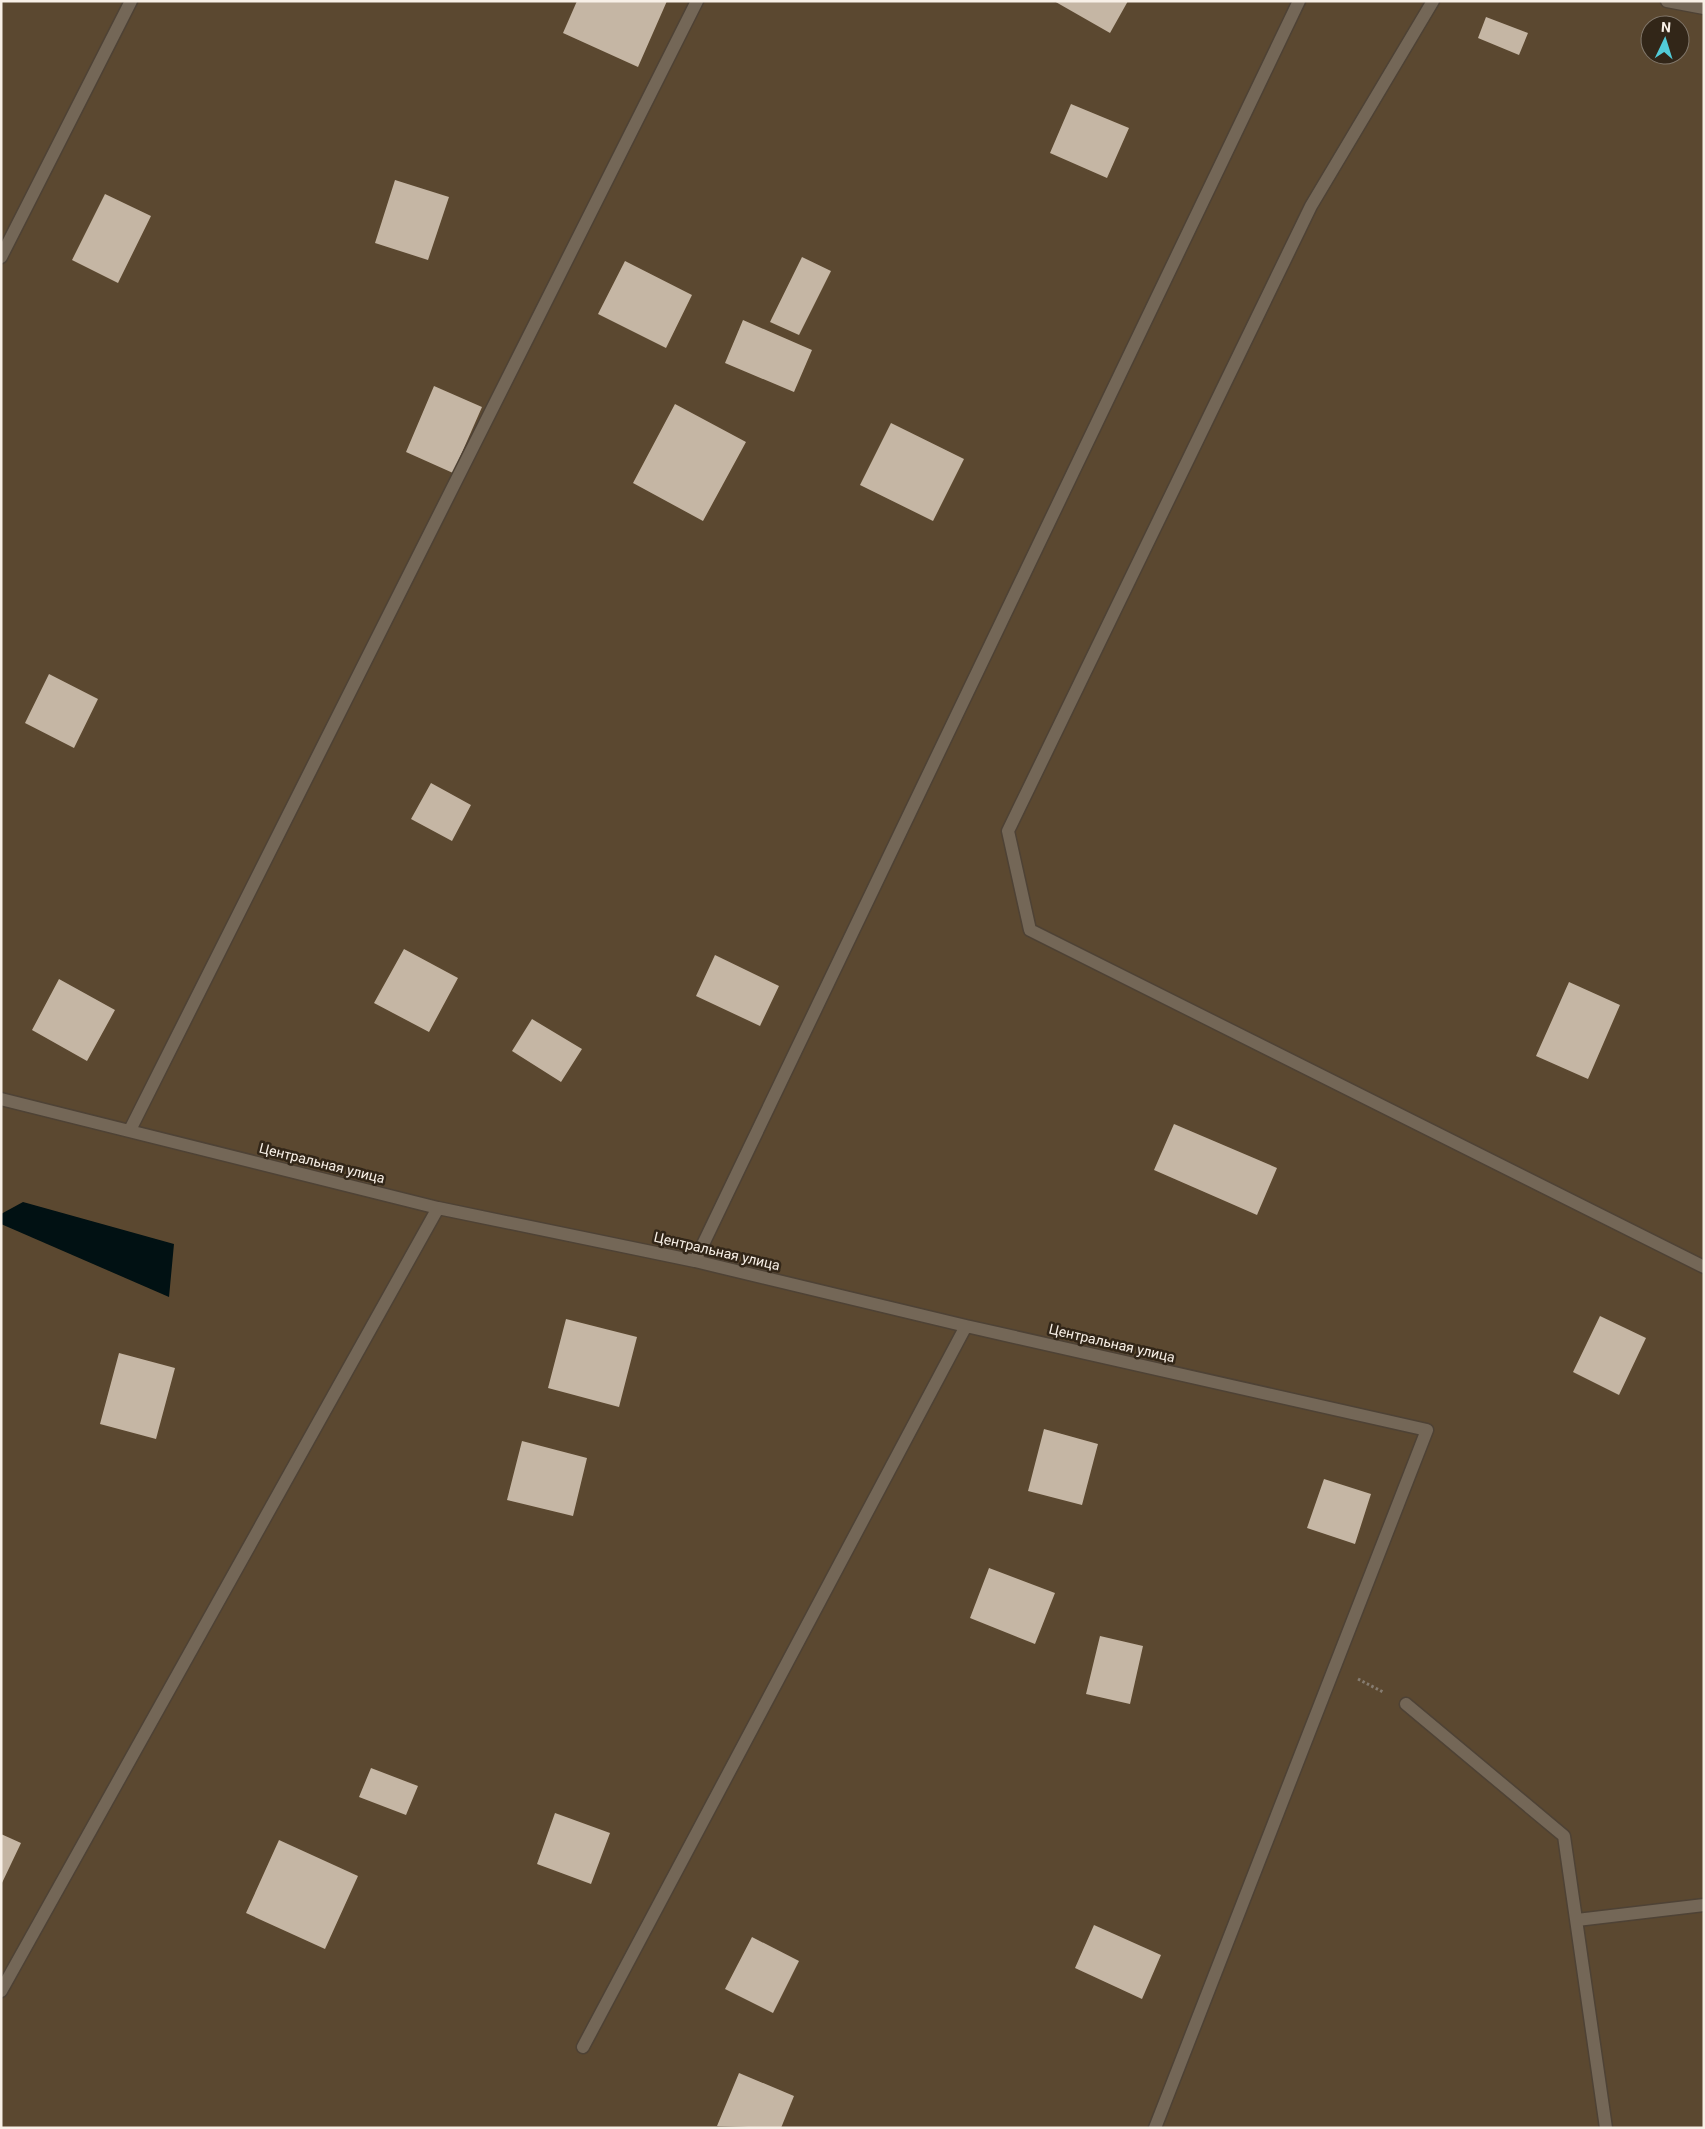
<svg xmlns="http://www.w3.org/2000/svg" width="1705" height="2129" font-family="Roboto,sans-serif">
<rect width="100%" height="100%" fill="#322618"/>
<!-- green -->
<path fill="#5b4830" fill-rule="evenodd" d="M 1,1 L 1704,1 L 1704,2128 L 1,2128 ZM 1650,25 L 1680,25 L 1680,55 L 1650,55 Z"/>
<!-- water -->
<path fill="#011113" d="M 23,1202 L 174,1244 L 169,1297 L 1,1224 L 1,1214 Z"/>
<!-- building -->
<path fill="#c5b6a4" d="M 577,1 L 667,1 L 638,67 L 563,33 Z
M 1054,1 L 1128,1 L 1110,33 Z
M 1486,17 L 1528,33 L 1519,55 L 1478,38 Z
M 1071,104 L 1129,128 L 1107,178 L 1050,153 Z
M 395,180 L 449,197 L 428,260 L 375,243 Z
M 105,194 L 151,216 L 118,283 L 72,260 Z
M 802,257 L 831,271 L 799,335 L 770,322 Z
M 625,261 L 692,295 L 666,348 L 598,314 Z
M 743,320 L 812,350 L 794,392 L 725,363 Z
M 434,386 L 482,407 L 453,473 L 406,452 Z
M 675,404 L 746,442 L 703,521 L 633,483 Z
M 891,423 L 964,459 L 933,521 L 860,485 Z
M 49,674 L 98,699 L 74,748 L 25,723 Z
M 431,783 L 471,805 L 452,841 L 411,819 Z
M 404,949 L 458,978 L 429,1032 L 374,1003 Z
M 715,955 L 779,986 L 760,1026 L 696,996 Z
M 59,979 L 115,1010 L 87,1061 L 32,1030 Z
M 1569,982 L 1620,1005 L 1588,1079 L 1536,1056 Z
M 532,1019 L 582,1049 L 561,1082 L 512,1051 Z
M 1174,1124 L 1277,1168 L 1257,1215 L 1154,1170 Z
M 1600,1316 L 1646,1338 L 1619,1395 L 1573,1372 Z
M 566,1319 L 637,1337 L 619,1407 L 548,1388 Z
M 119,1353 L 175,1368 L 156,1439 L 100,1424 Z
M 1044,1429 L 1098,1444 L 1082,1505 L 1028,1491 Z
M 522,1441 L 587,1458 L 573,1516 L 507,1500 Z
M 1324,1479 L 1371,1494 L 1355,1544 L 1307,1528 Z
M 989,1568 L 1055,1593 L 1035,1644 L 970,1618 Z
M 1100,1636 L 1143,1646 L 1130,1704 L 1086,1694 Z
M 371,1768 L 418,1786 L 406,1815 L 359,1797 Z
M 555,1813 L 610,1833 L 591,1884 L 537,1864 Z
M 1,1834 L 21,1843 L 1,1885 Z
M 279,1840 L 358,1876 L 325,1949 L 246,1913 Z
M 1094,1925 L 1161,1955 L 1142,1999 L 1075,1968 Z
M 752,1937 L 799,1961 L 773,2013 L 725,1989 Z
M 739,2073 L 794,2096 L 781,2128 L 717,2126 Z"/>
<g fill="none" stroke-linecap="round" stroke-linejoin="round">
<defs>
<path id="minor" d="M 1433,1 L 1311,206 L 1008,831 L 1030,930 L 1704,1267
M 1667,1 L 1704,8
M 1,257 L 131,1
M 1,1099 L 438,1208 L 695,1261 L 966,1326 L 1427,1430 L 1155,2128
M 130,1130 L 697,1
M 695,1261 L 1299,1
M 1406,1704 L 1564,1836 L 1606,2128
M 1577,1920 L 1704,1905
M 1,1991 L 438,1208
M 583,2047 L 966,1326"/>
</defs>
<!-- minor casing -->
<use href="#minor" stroke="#4e4235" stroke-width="15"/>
<!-- path -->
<path stroke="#867c70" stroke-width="3" stroke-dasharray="2.5 2.5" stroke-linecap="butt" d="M 1358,1679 L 1383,1692"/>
<!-- minor -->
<use href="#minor" stroke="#746757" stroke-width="12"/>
</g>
<g text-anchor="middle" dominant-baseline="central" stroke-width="5" stroke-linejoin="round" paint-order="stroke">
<!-- street labels -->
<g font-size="14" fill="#f8f0e7" stroke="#322618">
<text transform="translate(322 1163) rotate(14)">Центральная улица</text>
<text transform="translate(717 1251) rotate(13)">Центральная улица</text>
<text transform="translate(1112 1343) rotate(13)">Центральная улица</text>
</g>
</g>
<!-- border -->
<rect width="1705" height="2129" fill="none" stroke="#f8f0e7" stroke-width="5"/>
<!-- north arrow -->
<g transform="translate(1665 40) rotate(4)"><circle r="24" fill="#322618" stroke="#81776b"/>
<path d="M0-4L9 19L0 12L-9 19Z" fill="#52cbd8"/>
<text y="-8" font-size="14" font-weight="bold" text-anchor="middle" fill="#f8f0e7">N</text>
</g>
</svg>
